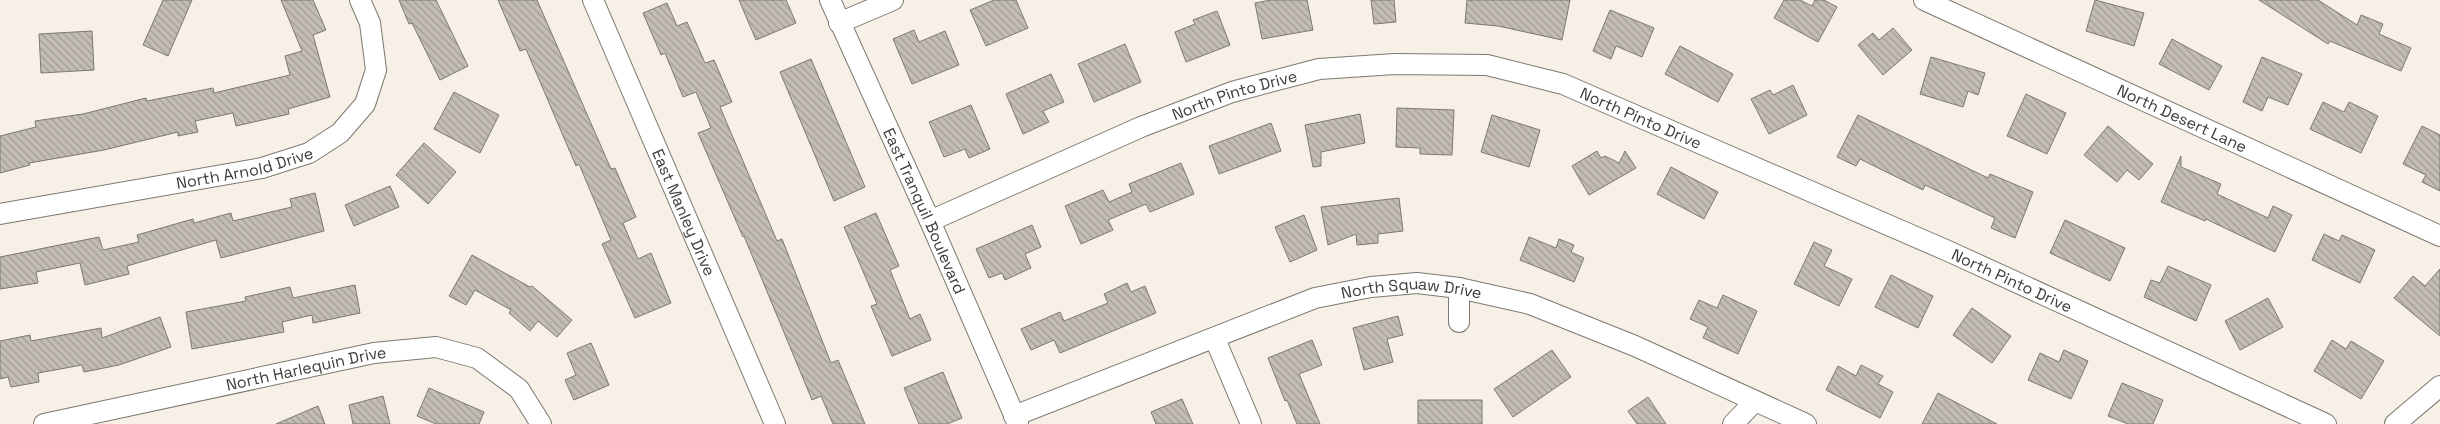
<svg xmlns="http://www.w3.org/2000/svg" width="2440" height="424" font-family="'Space Grotesk',sans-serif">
<defs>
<pattern id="building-back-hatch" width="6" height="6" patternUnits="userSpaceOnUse" patternTransform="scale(1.25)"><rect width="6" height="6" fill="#c3bdb5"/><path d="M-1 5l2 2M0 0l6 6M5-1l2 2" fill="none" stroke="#a09b94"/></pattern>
</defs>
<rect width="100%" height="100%" fill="#f6f0e7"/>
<!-- building -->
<path fill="url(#building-back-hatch)" stroke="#7d7870" d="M 163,0 L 192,0 L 168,56 L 143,45 Z
M 281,0 L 313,0 L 326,30 L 313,35 L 330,97 L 288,109 L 289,114 L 236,126 L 233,113 L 195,121 L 198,132 L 178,136 L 178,132 L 104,150 L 29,163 L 30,165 L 0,173 L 0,136 L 36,127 L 35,121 L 83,114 L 146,98 L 147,101 L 213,88 L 214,93 L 290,75 L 285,56 L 302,51 Z
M 399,0 L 436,0 L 468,66 L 440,80 L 412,23 L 409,24 Z
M 498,0 L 537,0 L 611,169 L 615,168 L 636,217 L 623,223 L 638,259 L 651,253 L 671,303 L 635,318 L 602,244 L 611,240 L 579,164 L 576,166 L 526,49 L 520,51 Z
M 739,0 L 786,0 L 796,23 L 756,40 Z
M 994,0 L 1016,0 L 1028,28 L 986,46 L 970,10 Z
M 1271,0 L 1307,0 L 1313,30 L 1262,39 L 1255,3 Z
M 1371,0 L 1394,0 L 1396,22 L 1374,24 Z
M 1467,0 L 1570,0 L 1562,40 L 1498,26 L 1465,23 Z
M 1784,0 L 1800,0 L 1812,6 L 1815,0 L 1824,0 L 1837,7 L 1818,42 L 1774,18 Z
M 2095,0 L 2144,13 L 2134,46 L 2086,31 Z
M 2259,0 L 2318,0 L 2357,25 L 2361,15 L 2383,24 L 2379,34 L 2411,48 L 2401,71 L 2330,41 L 2328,44 Z
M 667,3 L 677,26 L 687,22 L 705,63 L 714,60 L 732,102 L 720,107 L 777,241 L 782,239 L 831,363 L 838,360 L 865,424 L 833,424 L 821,396 L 812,400 L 744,236 L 743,237 L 698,133 L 711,128 L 696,92 L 683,97 L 665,53 L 661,55 L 643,13 Z
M 1610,10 L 1654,28 L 1642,57 L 1616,46 L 1611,59 L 1593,51 Z
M 1217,11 L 1230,45 L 1186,62 L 1175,32 L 1195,24 L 1193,20 Z
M 1893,28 L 1912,50 L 1883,75 L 1858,45 L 1873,33 L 1879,40 Z
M 914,30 L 919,42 L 945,31 L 959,65 L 912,84 L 893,39 Z
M 92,31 L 94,70 L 41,73 L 39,34 Z
M 2172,39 L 2222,66 L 2209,90 L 2159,64 Z
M 1125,44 L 1141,82 L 1094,102 L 1078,64 Z
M 1680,46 L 1733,74 L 1718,102 L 1665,74 Z
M 1931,57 L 1985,73 L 1978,95 L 1968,91 L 1963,107 L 1920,94 Z
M 2262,57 L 2302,74 L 2288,105 L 2268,97 L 2262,111 L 2243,102 Z
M 811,59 L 865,187 L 834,201 L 780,72 Z
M 1051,74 L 1064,102 L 1043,111 L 1049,122 L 1023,134 L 1006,94 Z
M 1793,85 L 1807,115 L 1769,134 L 1751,99 L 1770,90 L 1773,95 Z
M 454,92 L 499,115 L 480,153 L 434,129 Z
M 2026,94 L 2066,113 L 2047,154 L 2007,136 Z
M 2323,102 L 2344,112 L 2349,102 L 2378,116 L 2361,153 L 2310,129 Z
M 971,105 L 990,149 L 969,158 L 965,149 L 944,157 L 929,122 Z
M 1397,108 L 1454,110 L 1452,155 L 1420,154 L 1420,148 L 1396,147 Z
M 1360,114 L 1365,143 L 1321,152 L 1321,166 L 1313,167 L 1305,125 Z
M 1492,115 L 1540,130 L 1529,167 L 1481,152 Z
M 1858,115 L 1988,178 L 1990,174 L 2033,192 L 2015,238 L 1991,228 L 1995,218 L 1925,185 L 1923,190 L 1860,159 L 1856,166 L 1837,157 Z
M 1271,123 L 1281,151 L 1219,174 L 1209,146 Z
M 2108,126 L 2153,164 L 2139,180 L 2127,170 L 2117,182 L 2084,155 Z
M 2422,126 L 2440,135 L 2440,191 L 2422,182 L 2426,175 L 2403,164 Z
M 424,143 L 456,172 L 428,204 L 396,175 Z
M 1597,151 L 1601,158 L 1605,156 L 1619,163 L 1625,151 L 1636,168 L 1589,195 L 1572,166 Z
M 2181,156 L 2181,167 L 2221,184 L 2217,194 L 2268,218 L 2273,206 L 2292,215 L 2275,252 L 2206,219 L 2205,221 L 2161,202 Z
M 1181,163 L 1194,194 L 1150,212 L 1146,204 L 1108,220 L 1113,230 L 1081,244 L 1065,206 L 1103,190 L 1109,202 L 1132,192 L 1129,184 Z
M 1671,167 L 1718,192 L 1704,219 L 1657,194 Z
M 390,186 L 399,207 L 354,226 L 345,205 Z
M 315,193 L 324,231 L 221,258 L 216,240 L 127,266 L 129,274 L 85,285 L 80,263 L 36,272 L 38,283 L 0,289 L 0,257 L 99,237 L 103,250 L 139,242 L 137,235 L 193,219 L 194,223 L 231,213 L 233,221 L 292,207 L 290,199 Z
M 1399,198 L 1403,231 L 1378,234 L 1378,243 L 1357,245 L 1356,234 L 1328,245 L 1321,207 Z
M 876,213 L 899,266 L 890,270 L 910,319 L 920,314 L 931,340 L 892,356 L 871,306 L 877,304 L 844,227 Z
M 1304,215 L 1317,250 L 1290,262 L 1275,227 Z
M 2065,220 L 2125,248 L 2110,281 L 2050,253 Z
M 1032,225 L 1041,247 L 1025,254 L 1031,268 L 1005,280 L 1002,273 L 989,278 L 976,249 Z
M 2324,234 L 2339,241 L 2342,235 L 2375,250 L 2360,283 L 2312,260 Z
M 1529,237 L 1556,248 L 1559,239 L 1574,245 L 1571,252 L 1584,258 L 1574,282 L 1520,260 Z
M 1814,242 L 1832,250 L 1824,266 L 1852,279 L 1839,306 L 1794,284 Z
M 472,255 L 530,287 L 532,286 L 572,320 L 557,337 L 538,321 L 530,331 L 509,313 L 511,310 L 475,290 L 466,305 L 449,296 Z
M 2168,266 L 2211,285 L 2196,321 L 2144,297 L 2151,280 L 2160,283 Z
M 2440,269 L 2440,336 L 2394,298 L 2413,276 L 2425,286 Z
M 1891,275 L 1933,296 L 1918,328 L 1875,307 Z
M 1127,283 L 1131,292 L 1145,286 L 1156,313 L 1060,353 L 1054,340 L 1031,350 L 1021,329 L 1060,312 L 1064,321 L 1108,303 L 1104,294 Z
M 355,285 L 360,313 L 313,323 L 312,315 L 282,322 L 284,332 L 192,349 L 186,312 L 246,301 L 245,297 L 290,287 L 293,298 Z
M 1723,295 L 1757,311 L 1738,354 L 1703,338 L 1708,327 L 1690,319 L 1699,300 L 1717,308 Z
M 2268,298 L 2283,327 L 2240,350 L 2225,321 Z
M 1972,308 L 2011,336 L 1992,363 L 1953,335 Z
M 1398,316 L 1403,335 L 1387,339 L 1393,362 L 1364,370 L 1353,328 Z
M 160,317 L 171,347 L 119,365 L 84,372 L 82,365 L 38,373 L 39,382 L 11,387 L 8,377 L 0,379 L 0,341 L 30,335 L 31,341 L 101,328 L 102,338 Z
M 1312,340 L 1322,365 L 1299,374 L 1320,424 L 1297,424 L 1287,400 L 1285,401 L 1268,358 Z
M 2332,340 L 2346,349 L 2351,341 L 2384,361 L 2361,399 L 2314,371 Z
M 591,343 L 609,385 L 574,400 L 565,380 L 576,375 L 567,353 Z
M 1552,350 L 1571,377 L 1513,417 L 1494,389 Z
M 2064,350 L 2088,361 L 2071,399 L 2028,380 L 2040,353 L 2059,362 Z
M 1861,365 L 1883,376 L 1878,384 L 1893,392 L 1880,418 L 1826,390 L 1838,366 L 1856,376 Z
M 943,372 L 962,418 L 947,424 L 919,424 L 904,388 Z
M 2122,383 L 2163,400 L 2153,424 L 2128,424 L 2108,416 Z
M 429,388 L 484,412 L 479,424 L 436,424 L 417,416 Z
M 1938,393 L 1997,424 L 1922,424 Z
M 383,396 L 390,424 L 353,424 L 349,405 Z
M 1648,397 L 1666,424 L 1637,424 L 1628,411 Z
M 1182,399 L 1193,424 L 1156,424 L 1151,412 Z
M 1418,400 L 1482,400 L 1482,424 L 1418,424 Z
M 318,406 L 325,424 L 276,424 Z"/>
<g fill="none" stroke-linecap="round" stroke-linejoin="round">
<defs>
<g id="street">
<path id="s1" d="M 593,0 L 775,424"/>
<path id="s2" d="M 830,0 L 930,221 L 1018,424"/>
<path id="s3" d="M 1924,0 L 2440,236"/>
<path d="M 839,23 L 893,0"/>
<path id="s4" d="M 0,214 L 262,168 L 309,153 L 340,133 L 365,104 L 376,70 L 370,23 L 360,0"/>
<path id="s5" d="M 930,221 L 1141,127 L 1232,92 L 1319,69 L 1395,64 L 1487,65 L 1563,84 L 1948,251 L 2326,424"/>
<path d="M 1459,322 L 1459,288"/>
<path d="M 1215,339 L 1251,424"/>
<path id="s6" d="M 1014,416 L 1315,298 L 1371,287 L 1417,283 L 1459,288 L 1530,304 L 1635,346 L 1806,424"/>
<path id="s7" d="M 44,424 L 374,353 L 436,347 L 477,358 L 519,389 L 541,424"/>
<path d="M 1733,424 L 1755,401"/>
<path d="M 2395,424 L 2440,386"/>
</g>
</defs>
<!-- street casing -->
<use href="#street" stroke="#7d7870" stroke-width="22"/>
<!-- street -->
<use href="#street" stroke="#fff" stroke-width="20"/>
</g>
<g text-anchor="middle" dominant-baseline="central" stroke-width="4" stroke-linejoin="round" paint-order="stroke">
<!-- street labels -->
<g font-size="16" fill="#3e3c38" stroke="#f6f0e7">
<text stroke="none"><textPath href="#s5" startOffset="330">North Pinto Drive</textPath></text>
<text stroke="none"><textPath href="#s5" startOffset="750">North Pinto Drive</textPath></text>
<text stroke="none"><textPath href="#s3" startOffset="284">North Desert Lane</textPath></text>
<text stroke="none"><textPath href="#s4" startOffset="249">North Arnold Drive</textPath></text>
<text stroke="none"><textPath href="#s1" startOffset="231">East Manley Drive</textPath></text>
<text stroke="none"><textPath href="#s2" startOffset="231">East Tranquil Boulevard</textPath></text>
<text stroke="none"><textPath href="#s5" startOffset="1155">North Pinto Drive</textPath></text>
<text stroke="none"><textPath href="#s6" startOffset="421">North Squaw Drive</textPath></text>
<text stroke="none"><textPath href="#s7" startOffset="268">North Harlequin Drive</textPath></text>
</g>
</g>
</svg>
